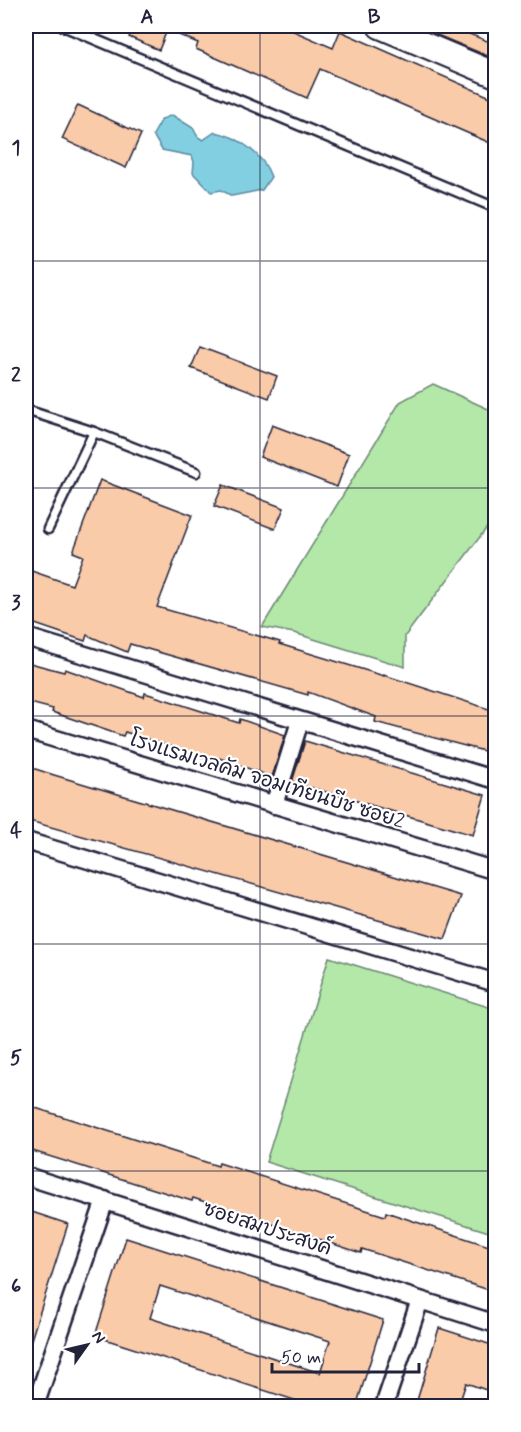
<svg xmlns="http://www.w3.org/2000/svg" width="521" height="1432" font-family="Mynerve,'Playpen Sans Thai',sans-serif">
<rect width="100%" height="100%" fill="#fff"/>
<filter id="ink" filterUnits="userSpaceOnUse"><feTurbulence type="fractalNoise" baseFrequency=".0167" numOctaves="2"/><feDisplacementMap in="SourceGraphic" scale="12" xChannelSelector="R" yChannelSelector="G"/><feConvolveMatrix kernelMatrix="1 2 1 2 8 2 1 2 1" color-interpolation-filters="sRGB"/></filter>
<g filter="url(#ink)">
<!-- green -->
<path fill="#b3e8a9" stroke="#6a8572" stroke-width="1.5" d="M 433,384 L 495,412 L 495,517 L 405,636 L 405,667 L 294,633 L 262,627 L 400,402 Z
M 329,957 L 495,1009 L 495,1234 L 266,1162 Z"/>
<!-- water -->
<path fill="#82cfe1" stroke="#5c8a9f" stroke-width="1.5" d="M 172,115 L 193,128 L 198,137 L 203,140 L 215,132 C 238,136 264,155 271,177 L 262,190 L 232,196 L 221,190 L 211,192 L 193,173 L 194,162 L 192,156 L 162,150 L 153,135 L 162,119 Z"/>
<!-- building -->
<path fill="#facba9" stroke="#22223b" stroke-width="1.5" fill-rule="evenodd" d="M 134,26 L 282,26 L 333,48 L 340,31 L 495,99 L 495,145 L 320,69 L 307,98 L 196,49 L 198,43 L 167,30 L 159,50 L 129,37 Z
M 415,26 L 449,26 L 495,44 L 495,59 Z
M 78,105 L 141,134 L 126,168 L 62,139 Z
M 200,347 L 277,376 L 269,398 L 191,368 Z
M 272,425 L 349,454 L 337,487 L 260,457 Z
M 100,480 L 192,515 L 157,607 L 280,642 L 279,644 L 384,676 L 384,675 L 495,711 L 495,754 L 375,722 L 376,717 L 308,692 L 308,695 L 130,644 L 127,652 L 87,635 L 85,641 L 26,621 L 26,569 L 72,585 L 83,556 L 73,552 Z
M 223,485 L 284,508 L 275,529 L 214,506 Z
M 26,662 L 64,672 L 65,669 L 144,697 L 145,693 L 239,723 L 240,719 L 285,735 L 272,777 L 219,758 L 218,762 L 125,732 L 123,736 L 52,712 L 53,709 L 26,702 Z
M 305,741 L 485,795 L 473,835 L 292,782 Z
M 26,766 L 54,775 L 461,896 L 445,939 L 26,820 Z
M 26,1105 L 218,1166 L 219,1163 L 385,1216 L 386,1212 L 495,1248 L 495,1292 L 362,1249 L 361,1253 L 193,1198 L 192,1201 L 26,1149 Z
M 26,1210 L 68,1224 L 29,1346 L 26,1345 Z
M 126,1238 L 383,1320 L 356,1407 L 316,1407 L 95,1336 ZM 160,1286 L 330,1341 L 320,1373 L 150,1318 Z
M 439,1328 L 495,1346 L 495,1393 L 466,1383 L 458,1407 L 415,1407 Z"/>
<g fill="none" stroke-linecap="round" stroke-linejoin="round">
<defs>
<path id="lane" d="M 63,26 L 496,208
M 26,410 L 94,432 L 196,472
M 48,529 L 94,432"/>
<path id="street" d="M 26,637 L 496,780
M 26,730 L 496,871
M 274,805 L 300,721
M 26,841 L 496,983
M 26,1176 L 496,1324
M 35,1406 L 105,1200
M 384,1406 L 420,1300"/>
<path id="secondary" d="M 380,26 L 496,75"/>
</defs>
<!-- lane casing -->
<use href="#lane" stroke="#22223b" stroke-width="13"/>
<!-- street casing -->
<use href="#street" stroke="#22223b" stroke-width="21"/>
<!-- secondary casing -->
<use href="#secondary" stroke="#22223b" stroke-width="28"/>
<!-- lane -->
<use href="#lane" stroke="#fff" stroke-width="8"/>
<!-- street -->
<use href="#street" stroke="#fff" stroke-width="16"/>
<!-- secondary -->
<use href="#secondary" stroke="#fff" stroke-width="24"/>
</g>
</g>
<!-- grid -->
<path fill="none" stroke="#22223b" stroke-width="1.5" stroke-opacity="0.55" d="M 260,26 L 260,1406M 26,261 L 496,261M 26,488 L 496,488M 26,716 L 496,716M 26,944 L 496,944M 26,1171 L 496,1171"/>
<g text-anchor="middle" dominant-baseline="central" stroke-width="4.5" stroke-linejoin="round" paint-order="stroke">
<!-- street labels -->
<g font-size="20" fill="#22223b" stroke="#fff">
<text transform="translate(267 781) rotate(17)">โรงแรมเวลคัม จอมเทียนบีช ซอย2</text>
<text transform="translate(267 1229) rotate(18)">ซอยสมประสงค์</text>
</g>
</g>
<!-- margin -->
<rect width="521" height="1432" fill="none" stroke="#fff" stroke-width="66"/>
<!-- north arrow -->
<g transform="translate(87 1345) rotate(56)" stroke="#ffffff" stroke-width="4.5" paint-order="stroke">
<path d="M0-4.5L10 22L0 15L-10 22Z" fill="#22223b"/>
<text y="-9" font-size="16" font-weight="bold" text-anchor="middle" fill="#22223b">N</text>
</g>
<!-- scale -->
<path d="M272 1363v9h147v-9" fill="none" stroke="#22223b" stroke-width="3"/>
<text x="281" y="1363" font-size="18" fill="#22223b" stroke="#ffffff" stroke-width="4.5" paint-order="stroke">50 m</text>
<rect x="33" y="33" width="455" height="1366" fill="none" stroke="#22223b" stroke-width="2"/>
<g font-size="20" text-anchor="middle" font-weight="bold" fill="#22223b">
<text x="147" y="23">A</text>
<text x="374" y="23">B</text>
<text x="16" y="154">1</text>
<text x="16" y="381">2</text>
<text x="16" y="609">3</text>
<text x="16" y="837">4</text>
<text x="16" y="1064">5</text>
<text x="16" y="1292">6</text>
</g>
</svg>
